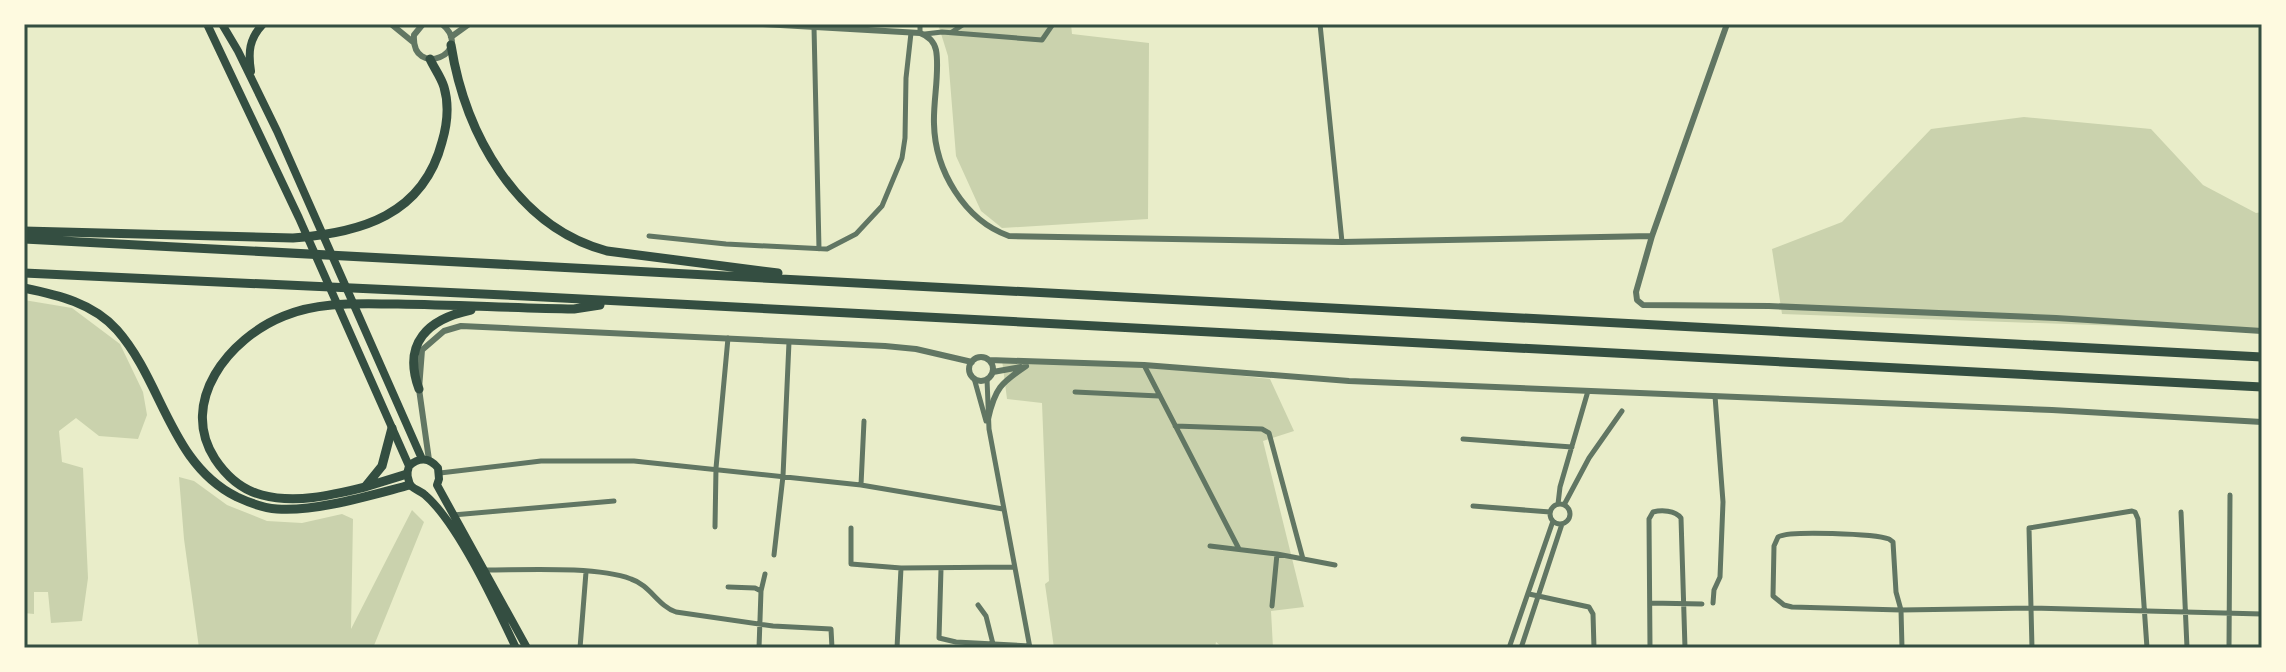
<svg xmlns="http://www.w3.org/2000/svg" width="2286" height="672" font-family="Quicksand,sans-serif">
<rect width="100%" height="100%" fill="#e9edc9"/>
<!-- green -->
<path fill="#cad2ad" d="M 938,24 L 1071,24 L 1072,34 L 1149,43 L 1148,219 L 1002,228 L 981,211 L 956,156 L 948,56 Z
M 2024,117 L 2151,129 L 2203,185 L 2256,213 L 2262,212 L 2262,331 L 1782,314 L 1772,249 L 1842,222 L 1931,129 Z
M 24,300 L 72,308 L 120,344 L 143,392 L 147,415 L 138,439 L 99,436 L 76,418 L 59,431 L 62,462 L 83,468 L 88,578 L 82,621 L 51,623 L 48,592 L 34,592 L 34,614 L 24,613 Z
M 1002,360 L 1144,365 L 1270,379 L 1294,431 L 1263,441 L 1304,607 L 1271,611 L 1273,648 L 1223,648 L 1216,642 L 1215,648 L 1054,648 L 1045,584 L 1049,581 L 1042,403 L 1007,399 Z
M 179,477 L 194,481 L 227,505 L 267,521 L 302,523 L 342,514 L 353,519 L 351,629 L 412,510 L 424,522 L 373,648 L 199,648 L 184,539 Z"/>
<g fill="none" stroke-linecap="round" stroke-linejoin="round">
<!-- minor -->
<path stroke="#617663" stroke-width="5" d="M 1320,24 L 1342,242
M 814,27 L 819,249
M 952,32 L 964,24
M 920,33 L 920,24
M 925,34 L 942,32 L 1042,40 L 1053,24
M 649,236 L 726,244 L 827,249 L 856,234 L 882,206 L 902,158 L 905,138 L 906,78 L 911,33
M 1144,365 L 1239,549
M 974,378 L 986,421
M 987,379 L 989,429 L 1030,648
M 1075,392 L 1159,396
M 1175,426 L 1262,429 L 1269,433 L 1303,559
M 1463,439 L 1572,447
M 440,473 L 541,461 L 634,461 L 861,485 L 1003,509
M 861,485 L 864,421
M 1558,504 L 1560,487 L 1588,391
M1550 514a10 10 0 1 1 20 0a10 10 0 1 1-20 0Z
M 1564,505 L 1589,458 L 1622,411
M 1473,506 L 1550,512
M 2181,512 L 2187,648
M 453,515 L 614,501
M 715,527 L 716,468 L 728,338
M 851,528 L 851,564 L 901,568
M 1210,546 L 1277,554 L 1335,565
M 774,555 L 783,476 L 789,342
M 941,569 L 939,638 L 956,642 L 1030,646
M 486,570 C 525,570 596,566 631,579 C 650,585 658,606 676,612 L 773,626 L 831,629 L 832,648
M 728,587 L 755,588 L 761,591 L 759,648
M 761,591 L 765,574
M 1529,594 L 1589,607 L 1593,614 L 1594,648
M 1650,603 L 1702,604
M 1713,603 L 1714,590 L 1720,577 L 1723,502 L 1715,396
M 978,605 L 986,616 L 993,644
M 1272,606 L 1277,554
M 580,648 L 586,572
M 897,648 L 901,568 L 1014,567
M 1509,648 L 1553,521
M 1521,648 L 1562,524
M 1650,648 L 1649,519 L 1653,512 C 1661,510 1675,510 1681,518 L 1685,648
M 1902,648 L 1901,610 L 1896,592 L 1893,542 L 1889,539 C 1876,534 1788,530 1778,537 L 1774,546 L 1773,596 L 1784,605 L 1792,607 L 1901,610 L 2032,608 L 2262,614
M 2032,648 L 2029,528 L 2132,511 L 2135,512 L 2138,519 L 2147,648
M 2229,648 L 2230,495"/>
<!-- tertiary -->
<path stroke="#617663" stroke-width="6" d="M 391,24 L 413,42
M 423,24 L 414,35 C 411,80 476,53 442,24
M 763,24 L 920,33 C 928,36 934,41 936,50 C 940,71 933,101 934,124 C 935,170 964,220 1009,236 L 1342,242 L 1652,236
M 1727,24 L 1652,236 L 1636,292 L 1637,300 L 1643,305 L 1769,306 L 2056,318 L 2262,331
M 451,37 L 469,24
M969 369a12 12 0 1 1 24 0a12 12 0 1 1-24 0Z
M 989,360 L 1144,365 L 1349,381 L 2052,410 L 2262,422
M 993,372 L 1021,367
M 988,419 C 995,388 1001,383 1026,366
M 429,460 L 419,389 L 422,350 L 444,331 L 461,326 L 885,346 L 916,349 L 972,362"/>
<!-- primary -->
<path stroke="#344e41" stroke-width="8" d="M 207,24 L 299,218 L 409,466 L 407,474 L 410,485 C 415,490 421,491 425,495 C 458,523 497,608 516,648
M 222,24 L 238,51 L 277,131 L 422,459
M 251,71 C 248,52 249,39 263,24
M 409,466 C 419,457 429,457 438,468 L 439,479 L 437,485 L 527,648"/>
<!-- motorway -->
<path stroke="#344e41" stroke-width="9" d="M 451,45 C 465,133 516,227 607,251 L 778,273
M 24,231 L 293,238 C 361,233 423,215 442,142 C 447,125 449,104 444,87 C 441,77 434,68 430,59
M 24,239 L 2262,357
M 24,273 L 524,296 L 2262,387
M 24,288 C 58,295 93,303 117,330 C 163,382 170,464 237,497 C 250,503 263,508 277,509 C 316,512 371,495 410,485
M 419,389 C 402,343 428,319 471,310
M 392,428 L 382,466 L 365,487 C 332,495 296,504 262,495 C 242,490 227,477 215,459 C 178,402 229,338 284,316 C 320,301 359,304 398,304 C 457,305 516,308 574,309 L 600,305
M 365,487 L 407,474"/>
</g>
<!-- border -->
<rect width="2286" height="672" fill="none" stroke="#fefae0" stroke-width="52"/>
<rect x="26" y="26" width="2234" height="620" fill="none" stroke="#344e41" stroke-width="3"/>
</svg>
